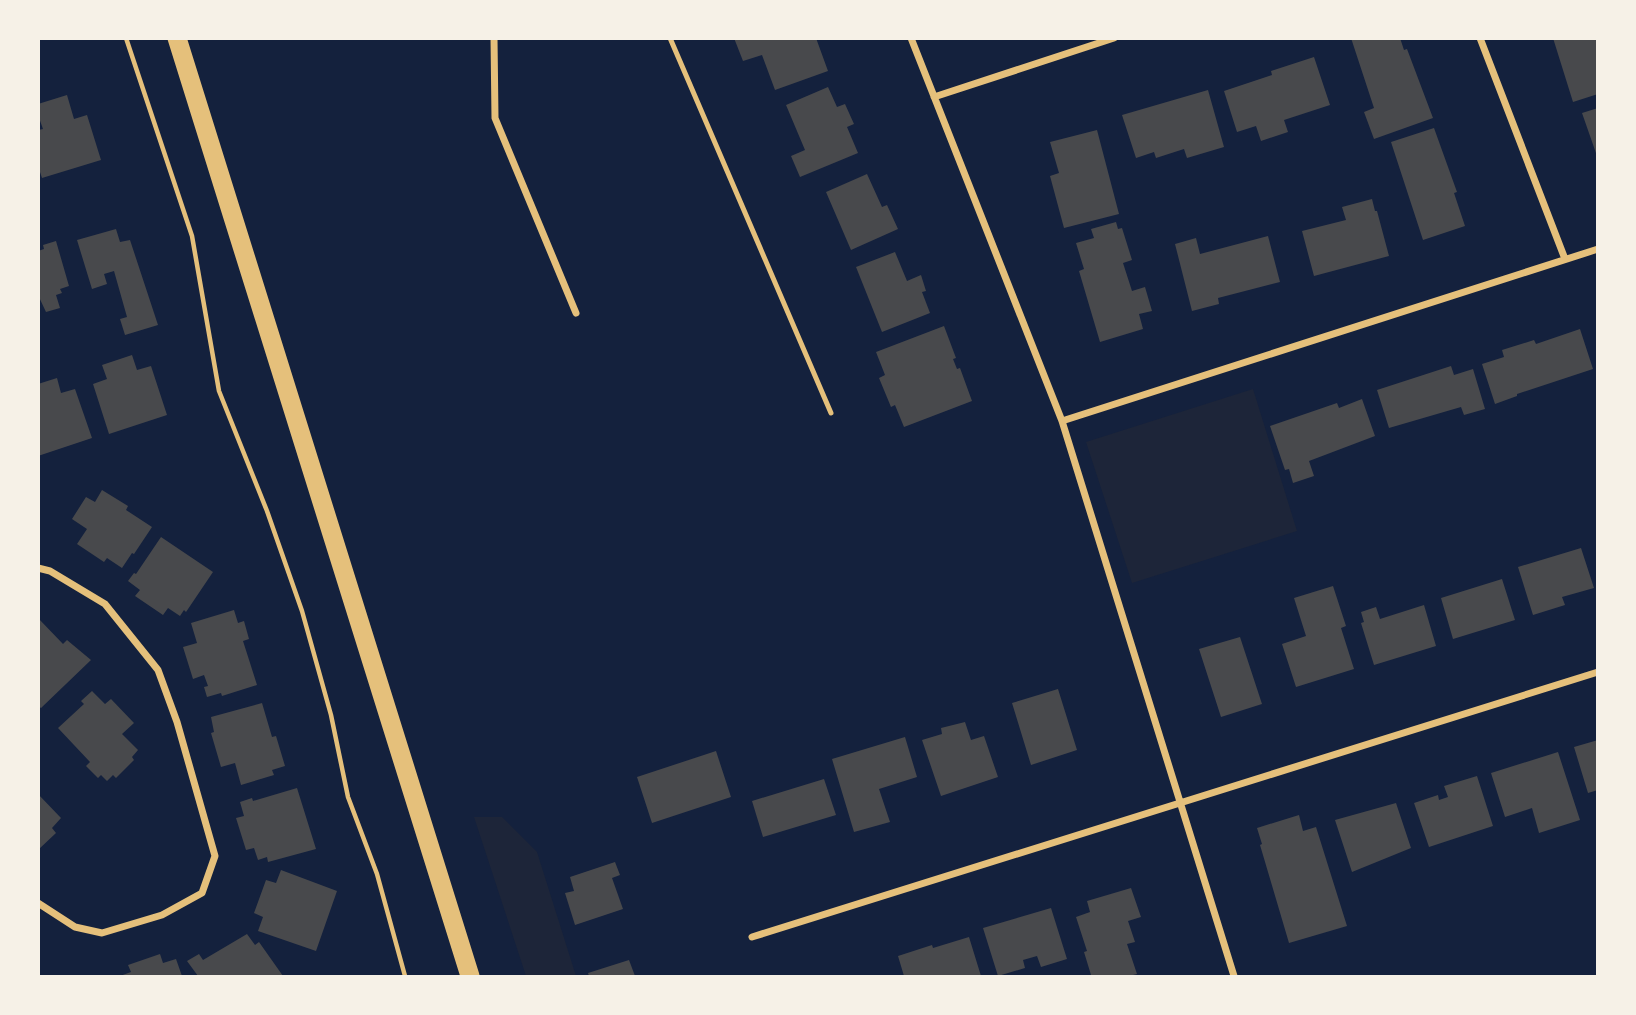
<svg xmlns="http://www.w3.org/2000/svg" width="1636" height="1015" font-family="Arial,sans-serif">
<rect width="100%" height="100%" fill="#14213d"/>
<!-- green -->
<path fill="#1d2539" d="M 1253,389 L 1297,531 L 1132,583 L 1086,442 Z
M 474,817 L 502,817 L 537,852 L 576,976 L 526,976 Z"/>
<!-- building -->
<path fill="#48494c" d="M 734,38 L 816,38 L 828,71 L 775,90 L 762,55 L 743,61 Z
M 1351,38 L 1400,38 L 1404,50 L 1407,49 L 1433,118 L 1374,139 L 1364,112 L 1374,108 Z
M 1553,38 L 1598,38 L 1598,94 L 1573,102 Z
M 1314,57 L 1330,105 L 1284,120 L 1288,132 L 1261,141 L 1256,126 L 1237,132 L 1224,91 L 1272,75 L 1271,71 Z
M 828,87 L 837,107 L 845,104 L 854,124 L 847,127 L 858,153 L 800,177 L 791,156 L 805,150 L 786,105 Z
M 1208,90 L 1224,147 L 1187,158 L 1184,149 L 1156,158 L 1154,152 L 1136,158 L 1122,115 Z
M 67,95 L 74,119 L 87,115 L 101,160 L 42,178 L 38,166 L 38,130 L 43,129 L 38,115 L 38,104 Z
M 1598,108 L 1598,156 L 1597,156 L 1582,113 Z
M 1434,128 L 1457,192 L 1454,193 L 1465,226 L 1423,240 L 1391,142 Z
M 1097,130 L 1119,214 L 1064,228 L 1050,176 L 1059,173 L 1050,142 Z
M 867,174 L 882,207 L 887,205 L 898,229 L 851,250 L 826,192 Z
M 1372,199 L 1375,211 L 1377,211 L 1389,256 L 1314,276 L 1302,231 L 1346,220 L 1342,207 Z
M 1116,222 L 1118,229 L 1122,228 L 1132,260 L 1123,263 L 1132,291 L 1145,287 L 1152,311 L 1139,314 L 1143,329 L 1100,342 L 1079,271 L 1084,269 L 1076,243 L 1094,238 L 1091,229 Z
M 116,229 L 120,242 L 130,240 L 158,325 L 125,335 L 120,319 L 127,317 L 114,271 L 104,274 L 107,284 L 92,289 L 77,240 Z
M 1268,236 L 1280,282 L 1218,298 L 1219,304 L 1192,311 L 1175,244 L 1196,238 L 1200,254 Z
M 56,241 L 69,286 L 60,289 L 62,293 L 56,295 L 60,308 L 46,312 L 38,295 L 38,251 L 44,249 L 43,245 Z
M 895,252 L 907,281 L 921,275 L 926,291 L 922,292 L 930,313 L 882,332 L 856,267 Z
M 944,326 L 956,358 L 953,359 L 957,369 L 960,368 L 972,401 L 904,427 L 895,405 L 891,407 L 879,378 L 885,375 L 876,352 Z
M 1580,329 L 1593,369 L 1517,394 L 1517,396 L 1495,404 L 1482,364 L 1504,357 L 1502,350 L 1534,340 L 1536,344 Z
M 132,355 L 137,370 L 151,366 L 167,415 L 109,434 L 93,384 L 107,379 L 102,365 Z
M 1451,366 L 1454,375 L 1473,369 L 1485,409 L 1464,415 L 1461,407 L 1389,428 L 1377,390 Z
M 57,378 L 61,393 L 75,389 L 92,438 L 38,456 L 38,384 Z
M 1362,399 L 1375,436 L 1309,461 L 1314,476 L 1293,483 L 1289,469 L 1285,470 L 1270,426 L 1337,403 L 1339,408 Z
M 102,490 L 128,506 L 126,510 L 152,527 L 134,554 L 132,553 L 122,568 L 107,558 L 104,562 L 77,544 L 87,529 L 72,519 L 86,497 L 95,502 Z
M 161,537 L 213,572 L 186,612 L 184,610 L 180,616 L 168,608 L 163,615 L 135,596 L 140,590 L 128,581 L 134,573 L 136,574 Z
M 1581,548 L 1594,588 L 1562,597 L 1565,605 L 1533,615 L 1518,567 Z
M 1502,579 L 1515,620 L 1453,639 L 1441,598 Z
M 1333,586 L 1346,626 L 1341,628 L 1354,669 L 1296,687 L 1282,644 L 1306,636 L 1294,598 Z
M 1424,605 L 1436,646 L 1374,665 L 1361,623 L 1364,622 L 1361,612 L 1376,607 L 1380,619 Z
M 234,610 L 238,623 L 244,621 L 249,639 L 243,641 L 257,685 L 222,696 L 221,693 L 207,697 L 204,687 L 208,686 L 204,675 L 193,679 L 183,647 L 197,643 L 191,623 Z
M 38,618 L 63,644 L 67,640 L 91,660 L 41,708 L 38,706 Z
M 1240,637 L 1262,704 L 1221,717 L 1199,649 Z
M 1058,689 L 1077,750 L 1031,765 L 1012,703 Z
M 92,691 L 105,704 L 111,699 L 134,723 L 122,734 L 138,750 L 132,757 L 134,760 L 116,778 L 113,775 L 107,781 L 101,775 L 98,778 L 86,766 L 90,762 L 58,728 L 84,704 L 81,701 Z
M 262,703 L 272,737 L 276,736 L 285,766 L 272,770 L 274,775 L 241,785 L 235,763 L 221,767 L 211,733 L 214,732 L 211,717 Z
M 965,722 L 971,740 L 984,736 L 998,777 L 941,796 L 922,740 L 942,734 L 941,728 Z
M 905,737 L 917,777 L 879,789 L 890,822 L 854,832 L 832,759 Z
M 1598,740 L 1598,790 L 1588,793 L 1574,747 Z
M 716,751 L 731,797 L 652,823 L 637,777 Z
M 1558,752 L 1580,820 L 1539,833 L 1532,808 L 1505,817 L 1491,773 Z
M 1477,776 L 1493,826 L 1429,847 L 1414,803 L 1438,795 L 1439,800 L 1448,797 L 1444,786 Z
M 824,779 L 836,815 L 763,837 L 752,801 Z
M 297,788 L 316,849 L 268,862 L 267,857 L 258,860 L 254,848 L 246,850 L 236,818 L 244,816 L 240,802 L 252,798 L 253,801 Z
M 38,794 L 61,818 L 52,828 L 56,833 L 38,850 Z
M 1396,803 L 1411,848 L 1352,872 L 1335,820 Z
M 1299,815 L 1303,831 L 1316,827 L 1347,926 L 1289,943 L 1260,845 L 1262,844 L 1257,828 Z
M 615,862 L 620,875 L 612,878 L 623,909 L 575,925 L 565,893 L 574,891 L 570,877 Z
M 281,870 L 337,891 L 316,951 L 258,931 L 263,917 L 254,913 L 266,880 L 276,883 Z
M 1131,888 L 1141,917 L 1128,921 L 1135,942 L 1127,944 L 1137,974 L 1129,976 L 1091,975 L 1084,952 L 1087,951 L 1076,917 L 1090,912 L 1087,901 Z
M 1051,908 L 1067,959 L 1041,967 L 1037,956 L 1023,960 L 1025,968 L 998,976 L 983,928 Z
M 247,934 L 255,945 L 259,942 L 283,976 L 198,976 L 187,961 L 199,954 L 203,960 Z
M 969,937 L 981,976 L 904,976 L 898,956 L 932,945 L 933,948 Z
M 160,954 L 163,963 L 176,959 L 182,976 L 120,976 L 131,972 L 128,965 Z
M 629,960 L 635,976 L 589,976 L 588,973 Z"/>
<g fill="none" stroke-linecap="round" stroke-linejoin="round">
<!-- path -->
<path stroke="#e5c07b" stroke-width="4.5" d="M 126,38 L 192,236 L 219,391 L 267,511 L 302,611 L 331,715 L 348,797 L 377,874 L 405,976"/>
<!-- service -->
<path stroke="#e5c07b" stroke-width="5" d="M 670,38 L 831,413"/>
<!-- minor -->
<path stroke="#e5c07b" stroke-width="7" d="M 494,38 L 495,118 L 576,313
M 911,38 L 1062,421 L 1234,976
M 1480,38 L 1565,259
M 934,97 L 1114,38
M 1062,421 L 1598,249
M 38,568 L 50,571 L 105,604 L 158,670 L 177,722 L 215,856 L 202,893 L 162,915 L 102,933 L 75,927 L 38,903
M 752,937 L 1598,672"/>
<!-- trunk -->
<path stroke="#e5c07b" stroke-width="19" d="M 177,38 L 470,976"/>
</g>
<!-- border -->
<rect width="1636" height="1015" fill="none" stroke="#f6f1e7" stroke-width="80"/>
</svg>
